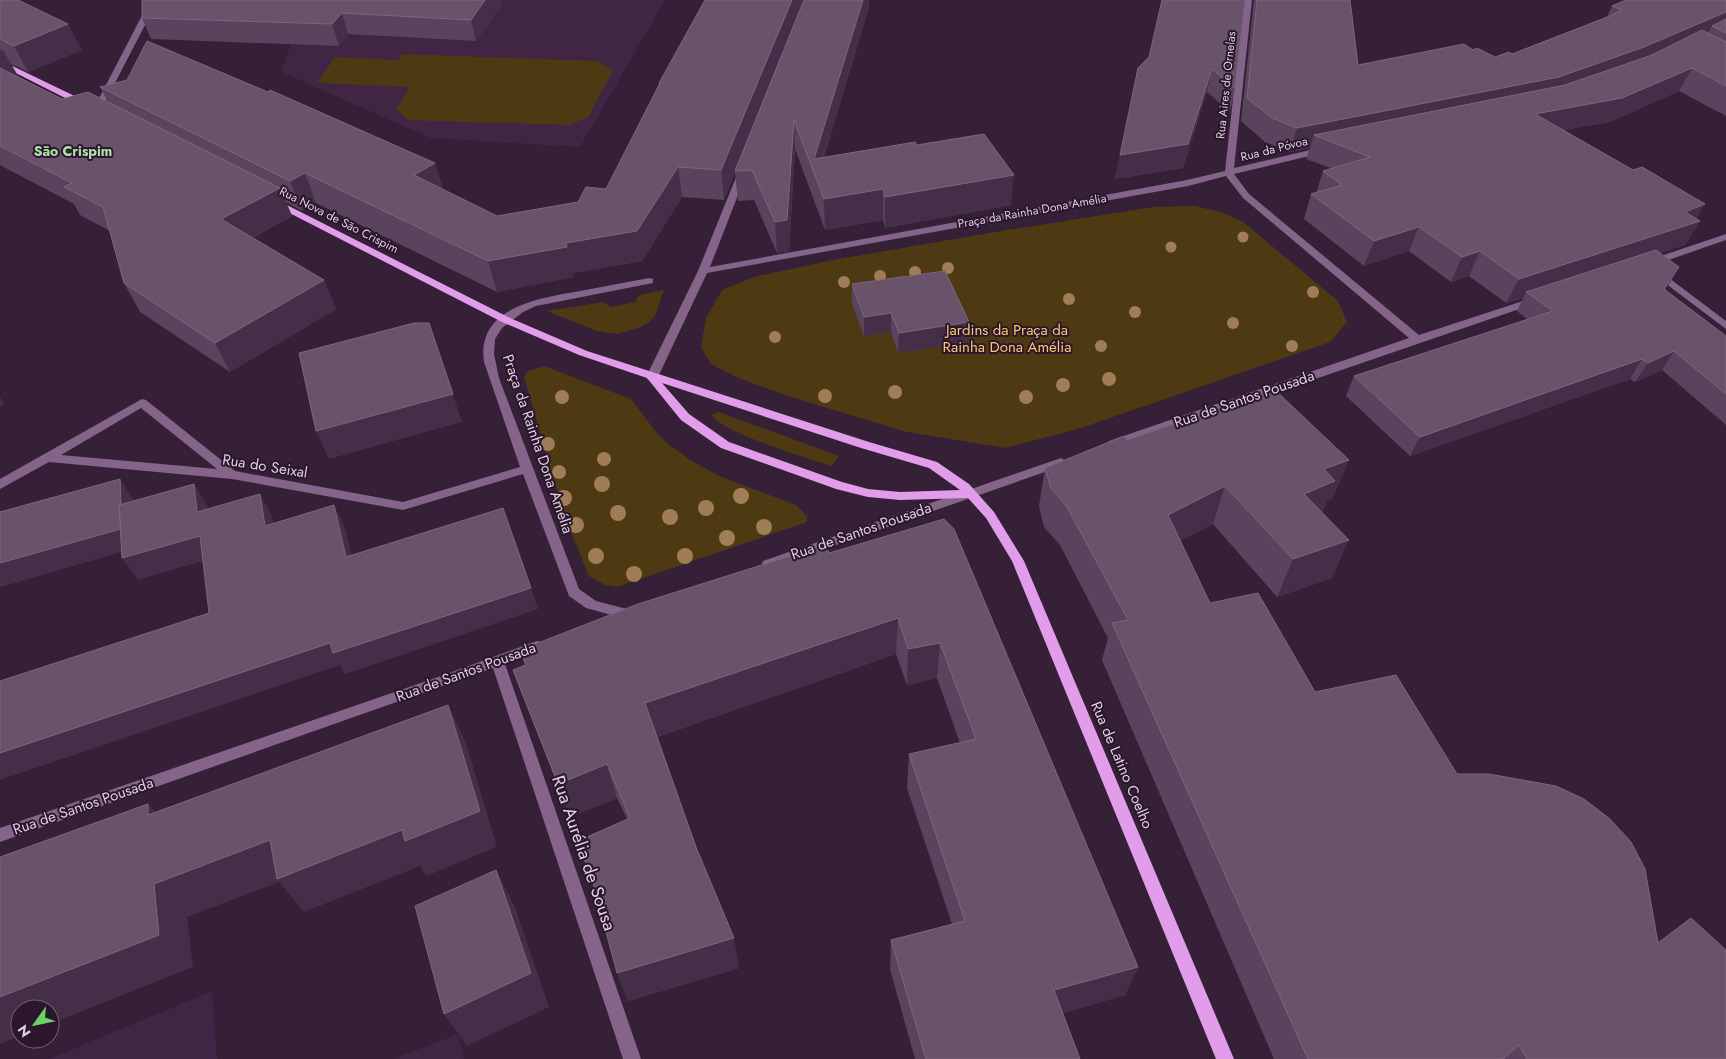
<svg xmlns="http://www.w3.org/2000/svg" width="1726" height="1059" font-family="Jost,sans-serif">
<rect width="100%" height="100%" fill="#352038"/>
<!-- built -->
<path fill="#402644" d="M 306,0 L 665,0 L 580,147 L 431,138 L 281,72 Z
M 212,991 L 217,1059 L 49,1059 Z
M 458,1034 L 464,1059 L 394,1059 Z"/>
<!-- green -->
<path fill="#4d3a13" d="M 402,54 L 597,61 L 613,70 L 588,117 L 569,125 L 408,120 L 396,109 L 410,87 L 317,83 L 335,57 L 398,60 Z
M 1195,206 L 1221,212 L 1243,222 L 1338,301 L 1347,322 L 1330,342 L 1081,428 L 1006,448 L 907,432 L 791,397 L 741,379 L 711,364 L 701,347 L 706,318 L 722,290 L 754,277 L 833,260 L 1001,231 L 1153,207 Z
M 664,290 L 654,318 L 641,327 L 617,334 L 597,331 L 547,311 L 603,302 L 611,307 L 635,302 L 639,295 Z
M 544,366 L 631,399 L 656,432 L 667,443 L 692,461 L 719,476 L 796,505 L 807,516 L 807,522 L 616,587 L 605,585 L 589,576 L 564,515 L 524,377 L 528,371 Z
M 719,412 L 839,456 L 831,466 C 810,459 720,432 712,415 Z"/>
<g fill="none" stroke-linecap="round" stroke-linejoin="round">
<!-- minor -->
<path fill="#846488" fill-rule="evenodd" d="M 150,0 L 158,0 L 101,110 L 94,112 L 93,110 Z
M 1244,0 L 1252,0 L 1234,168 L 1323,147 L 1327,150 L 1326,152 L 1234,174 L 1249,194 L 1419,335 L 1532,298 L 1540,298 L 1541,300 L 1540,302 L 1117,447 L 1109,447 L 1107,444 L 1109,441 L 1409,338 L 1243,198 L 1226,176 L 1188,186 L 707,273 L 658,377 L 656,380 L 648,380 L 646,377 L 698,271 L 739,170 L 742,169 L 747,172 L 710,267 L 1187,180 L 1225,171 Z
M 1726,234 L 1726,240 L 1654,265 L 1646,265 L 1645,263 L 1646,261 Z
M 1657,269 L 1726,321 L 1726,329 L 1653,274 L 1653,270 Z
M 649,278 L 653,279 L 653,283 L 536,306 L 523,312 L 502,328 L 495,339 L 494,354 L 499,378 L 579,589 L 596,601 L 631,610 L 633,614 L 631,618 L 626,619 L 586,608 L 569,596 L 523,474 L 403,510 L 232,479 L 49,462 L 0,489 L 0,479 L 142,399 L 146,400 L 235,471 L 403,502 L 520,467 L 484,362 C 476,306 541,298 580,291 C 603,287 626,282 649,278 ZM 141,408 L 217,469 L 61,455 Z
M 1061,458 L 1067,462 L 1065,465 L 773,567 L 763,567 L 762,564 L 763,561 Z
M 537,641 L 542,642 L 544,646 L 542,650 L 505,664 L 641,1059 L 623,1059 L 493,668 L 0,842 L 0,828 L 444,675 Z"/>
<!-- major -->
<path fill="#e19dea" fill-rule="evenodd" d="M 0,60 L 87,102 L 88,104 L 81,106 L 0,65 Z
M 273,198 L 510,318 L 587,351 L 869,442 L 937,462 L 969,484 L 994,512 L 1024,561 L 1234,1059 L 1216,1059 L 1012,561 L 986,518 L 968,498 L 900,500 L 868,497 L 836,489 L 721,448 L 681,420 L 647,378 L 579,355 L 502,322 L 270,203 L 270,199 ZM 662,383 L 861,448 L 929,468 L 960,490 L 900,492 L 868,489 L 842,482 L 729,442 L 689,414 Z"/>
</g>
<!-- trees -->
<g fill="#a07d57">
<circle cx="1243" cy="237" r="5.5"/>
<circle cx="1171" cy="247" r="5.5"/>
<circle cx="948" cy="268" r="6"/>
<circle cx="915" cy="272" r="6"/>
<circle cx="880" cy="276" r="6"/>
<circle cx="844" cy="282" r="6"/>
<circle cx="1313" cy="292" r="6"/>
<circle cx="1069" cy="299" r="6"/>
<circle cx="1135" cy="312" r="6"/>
<circle cx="1233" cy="323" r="6"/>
<circle cx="775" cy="337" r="6"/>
<circle cx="1101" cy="346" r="6"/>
<circle cx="1292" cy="346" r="6"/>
<circle cx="1109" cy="379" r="7"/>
<circle cx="1063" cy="385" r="7"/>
<circle cx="895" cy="392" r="7"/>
<circle cx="825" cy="396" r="7"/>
<circle cx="562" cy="397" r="7"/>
<circle cx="1026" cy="397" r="7"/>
<circle cx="548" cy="444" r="7"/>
<circle cx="604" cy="459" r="7"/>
<circle cx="559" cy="472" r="7"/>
<circle cx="602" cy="484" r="8"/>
<circle cx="741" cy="496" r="8"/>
<circle cx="564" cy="498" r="8"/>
<circle cx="706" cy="508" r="8"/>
<circle cx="618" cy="513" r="8"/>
<circle cx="670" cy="517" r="8"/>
<circle cx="576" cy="525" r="8"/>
<circle cx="764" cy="527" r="8"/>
<circle cx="727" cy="538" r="8"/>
<circle cx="596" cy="556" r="8"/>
<circle cx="685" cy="556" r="8"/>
<circle cx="634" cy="574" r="8"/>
</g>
<!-- wall -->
<path fill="#5a445d" d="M 0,0 L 82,50 L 28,72 L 11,64 L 18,76 L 18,77 L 62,99 L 108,102 L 100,87 L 435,163 L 443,190 L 497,216 L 578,202 L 606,189 L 659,86 L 659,83 L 804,0 L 869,0 L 869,7 L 824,157 L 917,145 L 1011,205 L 885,228 L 883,220 L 825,230 L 795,149 L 789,251 L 777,253 L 754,200 L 738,201 L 735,173 L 724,200 L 682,197 L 642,261 L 573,273 L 573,277 L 497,292 L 316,203 L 302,211 L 286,202 L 292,216 L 252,238 L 324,280 L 336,309 L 230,372 L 140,312 L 124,283 L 110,231 L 80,215 L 74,204 L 0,165 Z
M 142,0 L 500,0 L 501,5 L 476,41 L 348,34 L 339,46 L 151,39 L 142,18 Z
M 1162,0 L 1235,88 L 1230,112 L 1207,92 L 1183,168 L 1115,179 L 1120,155 L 1149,57 Z
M 1254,0 L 1350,0 L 1358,65 L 1473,50 L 1495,57 L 1512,54 L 1607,17 L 1612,6 L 1726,0 L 1726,116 L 1679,91 L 1610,122 L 1564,130 L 1700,221 L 1685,245 L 1660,253 L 1679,267 L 1665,290 L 1726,336 L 1726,425 L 1662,370 L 1635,382 L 1630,379 L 1410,456 L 1346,396 L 1354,376 L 1528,320 L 1517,311 L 1523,298 L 1506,303 L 1469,276 L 1451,282 L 1409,251 L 1364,266 L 1304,219 L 1311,194 L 1316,193 L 1323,171 L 1331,168 L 1306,159 L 1310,148 L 1290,152 L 1265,142 L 1241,121 Z
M 852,284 L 969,322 L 968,342 L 898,353 L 891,332 L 864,336 L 852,304 Z
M 1127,440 L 1349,460 L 1332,499 L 1327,501 L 1322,513 L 1332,578 L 1277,597 L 1213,524 L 1180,541 L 1210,603 L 1315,692 L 1457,774 L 1658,943 L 1726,1059 L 1274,1059 L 1102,660 L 1108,638 L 1060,545 L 1044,527 L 1039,506 L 1045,468 Z
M 944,519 L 1138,967 L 1125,995 L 1063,1013 L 1080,1059 L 915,1059 L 890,969 L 891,940 L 952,924 L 907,788 L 909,754 L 960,743 L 937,678 L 907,685 L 896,654 L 657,737 L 739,968 L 628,1001 L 617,973 L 627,819 L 617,798 L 570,817 L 513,670 L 525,665 L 520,650 L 829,553 Z"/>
<!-- shaded-wall -->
<path fill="#452f48" d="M 485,0 L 500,0 L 501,5 L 476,41 L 471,20 Z
M 792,0 L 804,0 L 735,171 L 735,173 L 724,200 L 721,170 Z
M 863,0 L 869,0 L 869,7 L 817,181 L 814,159 Z
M 1726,12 L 1726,28 L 1712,26 L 1706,37 L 1548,100 L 1314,135 L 1310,148 L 1290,152 L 1297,128 Z
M 342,13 L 348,34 L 339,46 L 332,24 Z
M 68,24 L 82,50 L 28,72 L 14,46 Z
M 3,50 L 18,76 L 0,84 L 0,51 Z
M 1692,68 L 1679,91 L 1610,122 L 1524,137 L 1535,114 Z
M 1212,69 L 1207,92 L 1183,168 L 1115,179 L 1120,155 Z
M 794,120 L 795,149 L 789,251 L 777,253 L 775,222 Z
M 435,163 L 444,193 L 414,175 Z
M 678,167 L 682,197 L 642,261 L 573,273 L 573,277 L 497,292 L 488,261 L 566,243 Z
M 305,173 L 316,203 L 302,211 L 290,181 Z
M 1014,175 L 1011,205 L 885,228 L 885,197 Z
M 280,188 L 292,216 L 234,247 L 221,219 Z
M 883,189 L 883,220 L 825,230 L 824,199 Z
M 1705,204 L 1694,223 L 1700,221 L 1685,245 L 1531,295 L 1526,292 L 1523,298 L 1506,303 L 1519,279 L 1685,212 Z
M 1419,227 L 1409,251 L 1364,266 L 1374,241 Z
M 1480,251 L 1469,276 L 1451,282 L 1462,257 Z
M 1679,267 L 1667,287 L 1652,308 L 1664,289 Z
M 324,280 L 336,309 L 230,372 L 215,343 Z
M 891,313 L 891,332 L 864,336 L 864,317 Z
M 969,322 L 968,342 L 898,353 L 899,333 Z
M 1674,351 L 1662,370 L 1635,382 L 1648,363 Z
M 1642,359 L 1630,379 L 1410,456 L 1420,437 Z
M 453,394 L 462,422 L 329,459 L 316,431 Z
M 0,397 L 5,405 L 0,407 Z
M 1349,460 L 1332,499 L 1327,501 L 1319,520 L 1304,494 L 1324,469 Z
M 120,479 L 133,499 L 135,548 L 1,587 L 0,586 L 0,563 Z
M 194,484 L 207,506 L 211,534 L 197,512 Z
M 1225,486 L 1213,524 L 1157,554 L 1168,515 Z
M 260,494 L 272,516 L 277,548 L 265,526 Z
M 334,505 L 345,527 L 357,578 L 346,557 Z
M 200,536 L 213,558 L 138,580 L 122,558 Z
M 1349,540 L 1332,578 L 1277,597 L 1293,559 Z
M 531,588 L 538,609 L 345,674 L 340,665 L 0,780 L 0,753 L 330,643 Z
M 898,618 L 896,654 L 653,738 L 645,703 Z
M 940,643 L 937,678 L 907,685 L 908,649 Z
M 448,705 L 466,743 L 497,847 L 426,876 L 420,866 L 304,912 L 279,882 L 187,917 L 193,967 L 50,1024 L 50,1009 L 20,1009 L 20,1036 L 0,1044 L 0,997 L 154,884 L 270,840 Z
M 607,764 L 617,798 L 570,817 L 558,784 Z
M 148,804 L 180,839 L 148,815 Z
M 496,870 L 515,907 L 549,1007 L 467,1046 L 444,1014 Z
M 734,938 L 739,968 L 628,1001 L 617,973 Z
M 1138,967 L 1125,995 L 1046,1018 L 1054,990 Z"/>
<!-- building -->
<path fill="#68536b" stroke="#7b677e" d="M 0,0 L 18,0 L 68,24 L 14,46 L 0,39 Z
M 142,0 L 485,0 L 471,20 L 342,13 L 332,24 L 142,18 Z
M 705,0 L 792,0 L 721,170 L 678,167 L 637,231 L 566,243 L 567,247 L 488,261 L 305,173 L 290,181 L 100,87 L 127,80 L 147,41 L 268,92 L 270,90 L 435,163 L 414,175 L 497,216 L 578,202 L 586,187 L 606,189 L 660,83 L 659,83 Z
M 804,0 L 863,0 L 814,159 L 915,142 L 917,145 L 984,134 L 1014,175 L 885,197 L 883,189 L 824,199 L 794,120 L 787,220 L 775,222 L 752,170 L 735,171 Z
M 1162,0 L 1245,0 L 1235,88 L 1212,69 L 1188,144 L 1120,155 L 1138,68 L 1149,57 Z
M 1257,0 L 1350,0 L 1358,65 L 1464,44 L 1473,50 L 1477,48 L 1495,57 L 1509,52 L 1512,54 L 1610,16 L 1622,10 L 1612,6 L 1626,0 L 1726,0 L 1726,12 L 1644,47 L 1559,77 L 1297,128 L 1272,118 L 1247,98 Z
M 1726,19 L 1726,33 L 1712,26 Z
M 1702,30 L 1726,42 L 1726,86 L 1692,68 L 1622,98 L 1535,114 L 1633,170 L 1642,167 L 1705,204 L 1685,212 L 1700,221 L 1519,279 L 1480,251 L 1462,257 L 1419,227 L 1374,241 L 1311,194 L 1342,185 L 1323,171 L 1370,157 L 1314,135 L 1565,85 L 1652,55 Z
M 0,68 L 62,99 L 88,92 L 280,188 L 221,219 L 324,280 L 215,343 L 124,283 L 103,207 L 64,187 L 72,183 L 0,146 Z
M 1656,250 L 1679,267 L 1664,289 L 1726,336 L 1726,394 L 1674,351 L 1648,363 L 1642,359 L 1420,437 L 1354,376 L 1553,311 L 1526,292 Z
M 945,271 L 969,322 L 899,333 L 891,313 L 864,317 L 852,284 Z
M 414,323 L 429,323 L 453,394 L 316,431 L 299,353 Z
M 1274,389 L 1349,460 L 1324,469 L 1335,481 L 1304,494 L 1349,540 L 1293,559 L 1225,486 L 1168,515 L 1210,603 L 1258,593 L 1315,692 L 1396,675 L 1457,774 L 1489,774 L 1556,786 L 1584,799 L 1610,819 L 1631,842 L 1645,869 L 1658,943 L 1691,918 L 1726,950 L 1726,1059 L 1527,1059 L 1519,1045 L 1503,1059 L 1308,1059 L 1112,623 L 1128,620 L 1067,507 L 1051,488 L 1045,468 L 1124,436 L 1127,440 Z
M 120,479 L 121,504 L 119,505 L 121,529 L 0,563 L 0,512 Z
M 194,484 L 197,512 L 260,494 L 265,526 L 334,505 L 346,557 L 503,508 L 531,588 L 333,653 L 330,643 L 0,753 L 0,681 L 209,613 L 200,536 L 122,558 L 119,505 Z
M 944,519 L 954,529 L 1138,967 L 1054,990 L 1080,1059 L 926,1059 L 891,940 L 965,921 L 909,754 L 976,739 L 940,643 L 908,649 L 898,618 L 645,703 L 696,847 L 734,938 L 617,973 L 593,884 L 578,841 L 630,818 L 607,764 L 558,784 L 513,670 L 526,665 L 520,650 L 638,604 L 825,545 L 829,553 Z
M 448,705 L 480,811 L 405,841 L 402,830 L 277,879 L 270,840 L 154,884 L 159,935 L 0,997 L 0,857 L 148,804 L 148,815 Z
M 496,870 L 531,973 L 444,1014 L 415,906 Z"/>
<g text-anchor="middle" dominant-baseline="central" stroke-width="4" stroke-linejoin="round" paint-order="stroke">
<!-- far-street labels -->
<g font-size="12" fill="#dfd1e1" stroke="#2b162d">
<text transform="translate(1226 85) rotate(-84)">Rua Aires de Ornelas</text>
<text transform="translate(1274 149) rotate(-14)">Rua da Póvoa</text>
<text transform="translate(1032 211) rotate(-10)">Praça da Rainha Dona Amélia</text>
<text transform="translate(339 220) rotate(27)">Rua Nova de São Crispim</text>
</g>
<!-- far-neighbourhood labels -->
<g font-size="14" font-weight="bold" fill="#aae2a5" stroke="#2b162d">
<text x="73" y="151">São Crispim</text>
</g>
<!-- park labels -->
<g font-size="15" fill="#f7c970" stroke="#2b162d">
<text x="1007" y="330">Jardins da Praça da<tspan x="1007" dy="17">Rainha Dona Amélia</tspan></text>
</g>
<!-- street labels -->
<g font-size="15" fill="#dfd1e1" stroke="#2b162d">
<text transform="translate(1244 399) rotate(-19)">Rua de Santos Pousada</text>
<text transform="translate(538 444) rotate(71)">Praça da Rainha Dona Amélia</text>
<text transform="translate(265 466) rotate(9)">Rua do Seixal</text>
<text transform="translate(861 531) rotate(-19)">Rua de Santos Pousada</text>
<text transform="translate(466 672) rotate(-20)">Rua de Santos Pousada</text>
<text transform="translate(1122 765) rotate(67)">Rua de Latino Coelho</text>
<text transform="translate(83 806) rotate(-19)">Rua de Santos Pousada</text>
</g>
<!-- near-street labels -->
<g font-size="18" fill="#dfd1e1" stroke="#2b162d">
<text transform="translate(584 853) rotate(71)">Rua Aurélia de Sousa</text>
</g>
</g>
<!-- north arrow -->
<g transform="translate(35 1024) rotate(237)"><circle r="24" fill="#2b162d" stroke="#736175"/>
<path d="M0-4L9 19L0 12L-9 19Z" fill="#6ad364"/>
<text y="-8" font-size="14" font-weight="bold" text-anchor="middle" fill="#dfd1e1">N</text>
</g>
</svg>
